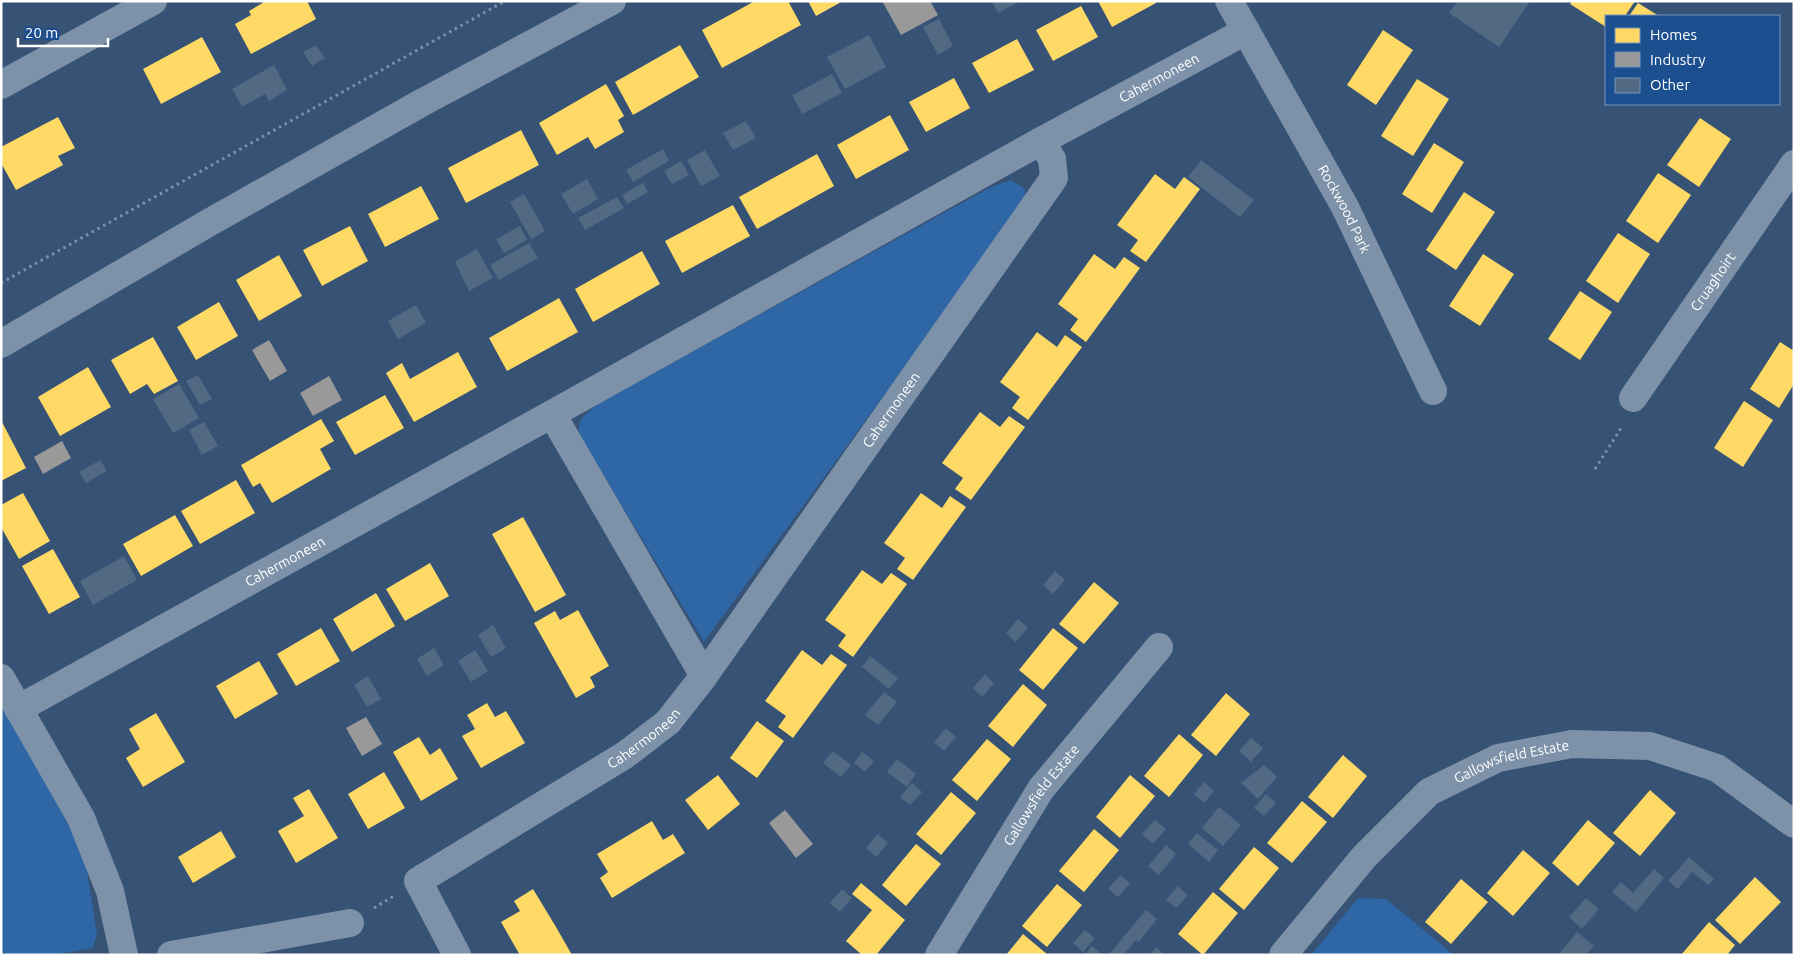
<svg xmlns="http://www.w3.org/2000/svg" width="1795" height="956" font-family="Ubuntu,sans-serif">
<rect width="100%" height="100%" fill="#365274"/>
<!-- green -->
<path fill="#2f66a5" d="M 1011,180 L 1025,189 L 1024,203 L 704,642 L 578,433 L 581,419 L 596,405 L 991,187 Z
M 1,702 L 84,853 L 97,934 L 93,948 L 53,955 L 1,955 Z
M 1358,898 L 1386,899 L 1454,955 L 1311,955 Z"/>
<!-- homes -->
<path fill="#ffd966" d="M 266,1 L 307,1 L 316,19 L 251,54 L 235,24 L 251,15 L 249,11 Z
M 755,1 L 788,1 L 801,25 L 722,68 L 702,30 Z
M 808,1 L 843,1 L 816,16 Z
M 1098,1 L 1155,1 L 1156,3 L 1112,27 Z
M 1572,1 L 1635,1 L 1625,16 L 1606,16 L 1606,27 L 1570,4 Z
M 1638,3 L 1659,16 L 1629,16 Z
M 1081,6 L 1098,37 L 1053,61 L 1036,30 Z
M 1383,30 L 1413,50 L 1376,105 L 1347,85 Z
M 202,37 L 221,72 L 161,104 L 143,69 Z
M 1017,39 L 1034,70 L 989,93 L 972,63 Z
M 680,45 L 699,77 L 633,115 L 615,82 Z
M 954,78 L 970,108 L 926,132 L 909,102 Z
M 1417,79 L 1449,99 L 1413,156 L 1381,136 Z
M 606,84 L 624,116 L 618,120 L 624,132 L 595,149 L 588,137 L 557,155 L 539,123 Z
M 890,115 L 909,150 L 856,179 L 837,145 Z
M 58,117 L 75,148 L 58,156 L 63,165 L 16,190 L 1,163 L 1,147 Z
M 1700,118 L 1731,139 L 1699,187 L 1667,165 Z
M 521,130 L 539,165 L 466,203 L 448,168 Z
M 1434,143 L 1464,162 L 1432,213 L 1402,194 Z
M 817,154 L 834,186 L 757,229 L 739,197 Z
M 1658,173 L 1691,195 L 1658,243 L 1626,221 Z
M 1155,174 L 1175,189 L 1184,177 L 1200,189 L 1146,262 L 1130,251 L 1138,240 L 1117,225 Z
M 421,186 L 439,219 L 385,247 L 368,214 Z
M 1464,192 L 1495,212 L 1456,270 L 1426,250 Z
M 733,205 L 750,236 L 682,273 L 665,241 Z
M 350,226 L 368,261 L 322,286 L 303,250 Z
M 1618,233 L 1650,254 L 1618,303 L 1586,281 Z
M 642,251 L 660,284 L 593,322 L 575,289 Z
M 1094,254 L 1115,269 L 1124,257 L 1140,268 L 1086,342 L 1070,330 L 1078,319 L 1058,304 Z
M 1483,254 L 1514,274 L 1480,326 L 1449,306 Z
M 279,255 L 302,296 L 259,321 L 236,280 Z
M 1580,291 L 1612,312 L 1580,360 L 1548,339 Z
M 559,298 L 578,332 L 507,371 L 489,338 Z
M 219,302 L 238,336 L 196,360 L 177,327 Z
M 1037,332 L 1057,347 L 1065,335 L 1082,347 L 1028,420 L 1012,408 L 1020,397 L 1000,382 Z
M 153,337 L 178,381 L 154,394 L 147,384 L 130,394 L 111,360 Z
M 1780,342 L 1794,351 L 1794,384 L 1779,408 L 1750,389 Z
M 458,352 L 477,387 L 414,422 L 386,373 L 402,363 L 410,379 Z
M 88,367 L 111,407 L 60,436 L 38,397 Z
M 385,395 L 404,428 L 355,455 L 336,422 Z
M 1744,401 L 1773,420 L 1743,467 L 1714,448 Z
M 980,412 L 1000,427 L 1009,416 L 1025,427 L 971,500 L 955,489 L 963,478 L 942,463 Z
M 321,419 L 334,441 L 320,449 L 331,469 L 272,503 L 260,483 L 253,487 L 241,465 Z
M 1,420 L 26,468 L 1,481 Z
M 236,480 L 255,513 L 200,544 L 181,511 Z
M 23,493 L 50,541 L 19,559 L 1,527 L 1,505 Z
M 921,493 L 942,508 L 950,496 L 966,507 L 913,580 L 897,569 L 905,558 L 884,543 Z
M 175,515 L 193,546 L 141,576 L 123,544 Z
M 523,517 L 566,595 L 535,612 L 492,534 Z
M 53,549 L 80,597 L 49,614 L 22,566 Z
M 430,563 L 449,596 L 405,621 L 386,589 Z
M 862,570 L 882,584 L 891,573 L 907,584 L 853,657 L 838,646 L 846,635 L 825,620 Z
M 1094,582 L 1119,603 L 1084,644 L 1059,624 Z
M 376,593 L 395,626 L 352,652 L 333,619 Z
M 578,610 L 609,666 L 590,677 L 595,687 L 576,698 L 534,623 L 555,611 L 560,620 Z
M 321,628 L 340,661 L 296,686 L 277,654 Z
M 1053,628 L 1078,648 L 1043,690 L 1019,670 Z
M 802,650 L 822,665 L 831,654 L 847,665 L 793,738 L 778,727 L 786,716 L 765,701 Z
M 259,661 L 278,694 L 235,719 L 216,686 Z
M 1023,684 L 1047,705 L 1013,747 L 988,726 Z
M 1226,693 L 1250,714 L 1216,756 L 1191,735 Z
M 487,703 L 495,717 L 506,711 L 525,743 L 481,768 L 462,736 L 475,729 L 467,715 Z
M 156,713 L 185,762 L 143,787 L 126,758 L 140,749 L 129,729 Z
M 757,721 L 784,741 L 757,778 L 730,758 Z
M 1179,734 L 1203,755 L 1169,797 L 1144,776 Z
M 419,737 L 430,755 L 440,748 L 458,779 L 421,801 L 393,752 Z
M 987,739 L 1011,759 L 977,801 L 952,780 Z
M 1343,755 L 1367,776 L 1333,818 L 1308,797 Z
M 384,772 L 405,808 L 368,829 L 348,794 Z
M 718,775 L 740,804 L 708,830 L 685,800 Z
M 1130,775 L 1155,796 L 1120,838 L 1096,817 Z
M 309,789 L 338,838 L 296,863 L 278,831 L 304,816 L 293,798 Z
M 1650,790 L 1676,813 L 1640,856 L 1613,833 Z
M 951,792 L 976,813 L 941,855 L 916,834 Z
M 1302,801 L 1327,822 L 1292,863 L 1267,843 Z
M 1588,820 L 1615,843 L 1578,886 L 1552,863 Z
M 652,821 L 663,840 L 673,834 L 685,853 L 612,898 L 600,878 L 608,872 L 597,854 Z
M 1094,829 L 1119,850 L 1084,892 L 1059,871 Z
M 221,831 L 236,857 L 193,883 L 178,857 Z
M 916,844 L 941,864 L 906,906 L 882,885 Z
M 1254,847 L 1279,868 L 1244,910 L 1219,889 Z
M 1523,850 L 1550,873 L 1513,916 L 1487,893 Z
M 1755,877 L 1781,902 L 1740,944 L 1715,920 Z
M 1461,879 L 1488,902 L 1451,944 L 1425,922 Z
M 861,883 L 905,920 L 876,955 L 862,955 L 846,941 L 872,910 L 852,894 Z
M 1057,884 L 1082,905 L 1047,947 L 1022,926 Z
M 533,889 L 556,927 L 572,955 L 520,955 L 517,950 L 501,922 L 520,911 L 514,901 Z
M 1213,892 L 1238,913 L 1203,955 L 1178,934 Z
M 1709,922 L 1735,945 L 1727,955 L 1681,955 Z
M 1023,934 L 1048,955 L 1006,955 Z"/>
<!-- industry -->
<path fill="#999" d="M 882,1 L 930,1 L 938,15 L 901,35 Z
M 269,340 L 287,371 L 270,381 L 252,350 Z
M 329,376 L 342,400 L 313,416 L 300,393 Z
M 62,441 L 71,458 L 43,474 L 34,457 Z
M 366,717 L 382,744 L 362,756 L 346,728 Z
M 785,810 L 813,844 L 796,858 L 769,823 Z"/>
<!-- building -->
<path fill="#526984" d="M 992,1 L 1017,1 L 1017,3 L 998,13 Z
M 1458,1 L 1500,2 L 1530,1 L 1499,47 L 1449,13 Z
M 939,19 L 953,46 L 938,55 L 923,27 Z
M 869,35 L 886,67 L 845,89 L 827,57 Z
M 316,45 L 325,58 L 312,66 L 303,52 Z
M 274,65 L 287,90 L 269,101 L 265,94 L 242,107 L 232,89 Z
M 832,74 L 842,93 L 802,114 L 792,95 Z
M 746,121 L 756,138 L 733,150 L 723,133 Z
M 663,149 L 669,161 L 633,182 L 626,170 Z
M 705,150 L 720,176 L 701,186 L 687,160 Z
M 1201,160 L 1254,200 L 1240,217 L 1188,177 Z
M 681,161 L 689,175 L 672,184 L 664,171 Z
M 587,179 L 598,199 L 573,214 L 561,194 Z
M 643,183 L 648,192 L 627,204 L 622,195 Z
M 524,194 L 545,231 L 531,239 L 510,202 Z
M 617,197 L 624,208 L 585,230 L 578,218 Z
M 520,226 L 527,240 L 504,253 L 496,239 Z
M 529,243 L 538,258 L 499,280 L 490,265 Z
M 477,249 L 493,278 L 469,291 L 455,262 Z
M 416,305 L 426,323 L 398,339 L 388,321 Z
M 198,375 L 212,399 L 200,405 L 186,381 Z
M 179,384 L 199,418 L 173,433 L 153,399 Z
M 204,422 L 218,446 L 202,455 L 189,430 Z
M 100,460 L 107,471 L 86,483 L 79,472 Z
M 124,556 L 137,580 L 93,605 L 80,581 Z
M 1055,571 L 1065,580 L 1053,594 L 1043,585 Z
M 1018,619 L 1028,628 L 1015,642 L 1006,633 Z
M 493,625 L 506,648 L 491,657 L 478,635 Z
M 434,648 L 444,665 L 427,676 L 417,659 Z
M 475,650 L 488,671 L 471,682 L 458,661 Z
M 870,656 L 898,678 L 889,689 L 862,667 Z
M 985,674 L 994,683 L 982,697 L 973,688 Z
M 368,676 L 381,699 L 367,707 L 354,685 Z
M 884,692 L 897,702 L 878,725 L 865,715 Z
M 946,728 L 956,737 L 944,751 L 934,742 Z
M 1251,738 L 1263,748 L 1251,762 L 1239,751 Z
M 833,751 L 851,765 L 841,777 L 823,763 Z
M 862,752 L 874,761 L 865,772 L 854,763 Z
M 897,759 L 916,774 L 907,787 L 887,772 Z
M 1264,765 L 1277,777 L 1258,799 L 1241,783 Z
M 1204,782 L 1214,791 L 1204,803 L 1194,794 Z
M 912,783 L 922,792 L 910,805 L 900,797 Z
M 1266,794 L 1276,803 L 1264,816 L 1254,808 Z
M 1219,807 L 1241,825 L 1223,846 L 1202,828 Z
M 1155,820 L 1166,829 L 1153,844 L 1142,834 Z
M 1197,833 L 1218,850 L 1209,862 L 1188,844 Z
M 878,834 L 888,843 L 876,857 L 866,848 Z
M 1166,845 L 1176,854 L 1159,875 L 1148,866 Z
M 1689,857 L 1714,879 L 1708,885 L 1692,872 L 1678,889 L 1668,881 Z
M 1654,869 L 1664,878 L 1636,912 L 1612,892 L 1621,882 L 1633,893 Z
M 1120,875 L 1130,883 L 1118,897 L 1108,889 Z
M 1178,886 L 1188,895 L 1176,908 L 1166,900 Z
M 842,889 L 852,898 L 840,912 L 830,903 Z
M 1586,898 L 1599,909 L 1582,929 L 1569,917 Z
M 1146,910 L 1157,919 L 1139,942 L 1136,940 L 1123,955 L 1112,955 L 1110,953 Z
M 1085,930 L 1095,938 L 1083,952 L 1073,943 Z
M 1577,932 L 1594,946 L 1586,955 L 1558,955 Z
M 1092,946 L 1103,955 L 1085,955 Z
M 1156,947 L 1164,955 L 1150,955 Z"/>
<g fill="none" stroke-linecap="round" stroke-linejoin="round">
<!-- path -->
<path stroke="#7d92a8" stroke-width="3" stroke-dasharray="2.5 4" stroke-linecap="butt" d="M 1,283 L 505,1
M 1595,469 L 1623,425
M 374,908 L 394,896"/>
<!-- minor -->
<g stroke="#7d92a8" stroke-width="28">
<path id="s1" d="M 1229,1 L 1345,207 L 1433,391"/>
<path d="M 1,85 L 153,1"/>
<path d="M 1,344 L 210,222 L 423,102 L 612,1"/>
<path id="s2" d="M 1633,398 L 1794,164"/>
<path d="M 552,414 L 704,676"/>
<path d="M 1,678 L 81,818 L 110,891 L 124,955"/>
<path id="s3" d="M 18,709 L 552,414 L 1041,141 L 1246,31"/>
<path d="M 171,955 L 350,923"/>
<path id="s4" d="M 457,955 L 418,881 L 625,755 L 668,722 L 704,676 L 1054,178 L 1052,159 L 1041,141"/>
<path id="s5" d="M 939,955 L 1041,789 L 1159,647"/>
<path id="s6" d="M 1283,955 L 1364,857 L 1429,792 L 1498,758 L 1572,744 L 1650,746 L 1717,768 L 1794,824"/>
</g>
</g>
<g text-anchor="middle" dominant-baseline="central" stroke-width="5" stroke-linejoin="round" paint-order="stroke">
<!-- street labels -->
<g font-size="14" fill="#fff" stroke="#1b4f8f">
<text stroke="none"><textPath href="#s3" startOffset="1304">Cahermoneen</textPath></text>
<text stroke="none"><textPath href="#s1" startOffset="238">Rockwood Park</textPath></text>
<text stroke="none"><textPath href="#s2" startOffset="141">Cruaghoirt</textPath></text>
<text stroke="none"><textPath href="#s4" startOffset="764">Cahermoneen</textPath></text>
<text stroke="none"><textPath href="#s3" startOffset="305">Cahermoneen</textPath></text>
<text stroke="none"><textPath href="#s4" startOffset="351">Cahermoneen</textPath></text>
<text stroke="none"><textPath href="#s6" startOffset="308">Gallowsfield Estate</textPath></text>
<text stroke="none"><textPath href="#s5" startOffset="190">Gallowsfield Estate</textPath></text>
</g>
</g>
<!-- border -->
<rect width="1795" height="956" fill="none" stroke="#ffffff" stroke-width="5"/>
<!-- legend -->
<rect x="1605" y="15" width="175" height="90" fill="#1b4f8f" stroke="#7695bc"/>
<rect x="1615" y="28" width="25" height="15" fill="#ffd966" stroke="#7695bc"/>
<text x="1650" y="40" font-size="15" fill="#ffffff">Homes</text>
<rect x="1615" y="52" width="25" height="15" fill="#999999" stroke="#7695bc"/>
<text x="1650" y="65" font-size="15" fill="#ffffff">Industry</text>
<rect x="1615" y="78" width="25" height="15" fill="#526984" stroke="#7695bc"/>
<text x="1650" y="90" font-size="15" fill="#ffffff">Other</text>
<!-- scale -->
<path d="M18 38v8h90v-8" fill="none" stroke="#ffffff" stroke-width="2.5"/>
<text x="25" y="38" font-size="15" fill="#ffffff" stroke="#1b4f8f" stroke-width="4" paint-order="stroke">20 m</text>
</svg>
